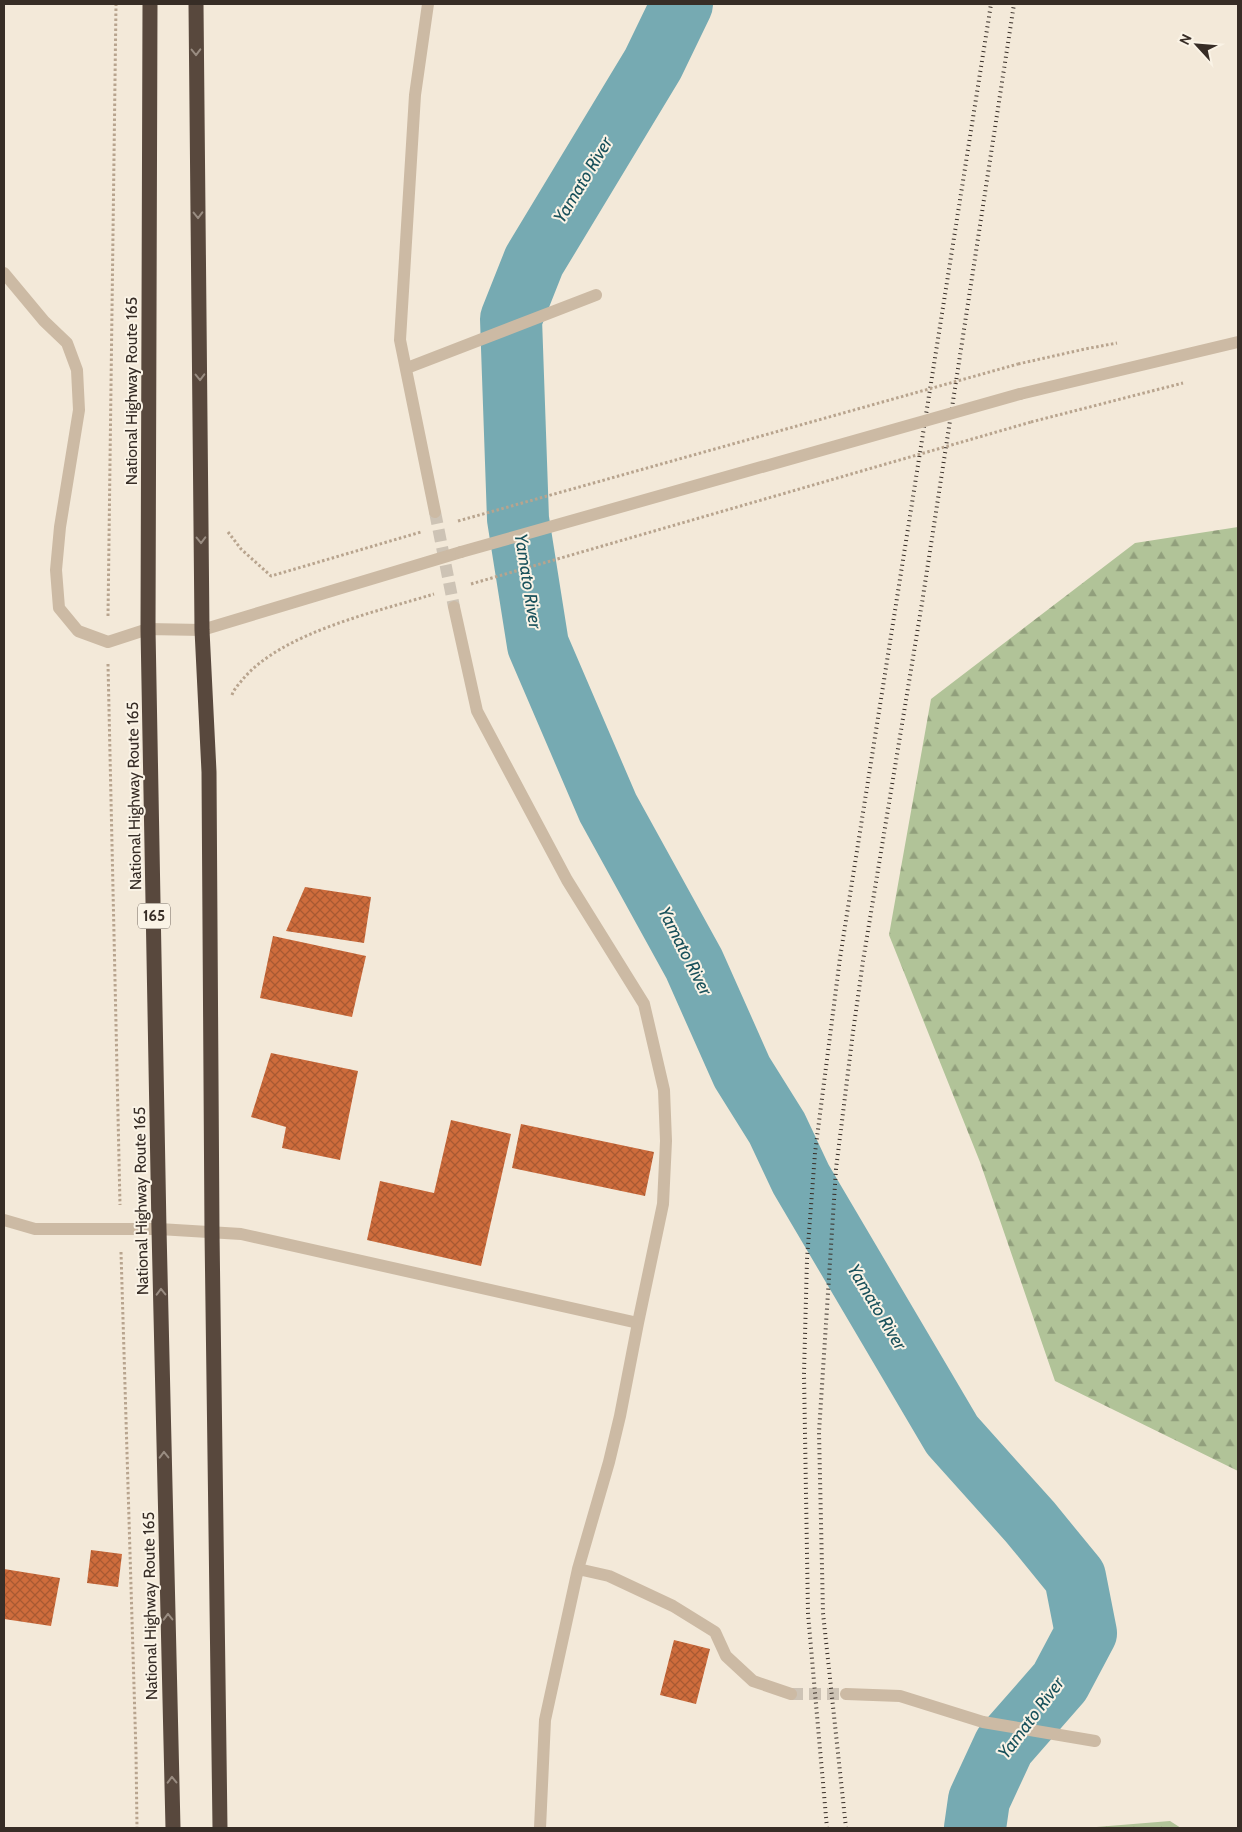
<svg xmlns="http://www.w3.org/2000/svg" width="1242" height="1832" font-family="Cabin,sans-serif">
<defs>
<pattern id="forest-firs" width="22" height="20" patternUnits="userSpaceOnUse" patternTransform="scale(1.25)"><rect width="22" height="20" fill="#b1c398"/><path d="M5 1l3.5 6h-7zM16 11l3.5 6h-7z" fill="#919f7c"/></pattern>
<pattern id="building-cross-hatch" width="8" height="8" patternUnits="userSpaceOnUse" patternTransform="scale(1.25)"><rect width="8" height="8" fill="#ce6c3c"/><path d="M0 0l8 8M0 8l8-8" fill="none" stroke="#a85932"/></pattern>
</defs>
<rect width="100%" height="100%" fill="#f3e9d9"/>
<!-- forest -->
<path fill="url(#forest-firs)" d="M 1238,527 L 1238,1471 L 1055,1381 L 980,1162 L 889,935 L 931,699 L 1135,543 Z
M 1170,1821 L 1181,1828 L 1084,1828 Z"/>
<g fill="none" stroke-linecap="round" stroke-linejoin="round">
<!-- river -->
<path stroke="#76aab2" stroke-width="62" d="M 682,4 L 653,64 L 534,261 L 511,319 L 518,519 L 538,645 L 608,808 L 694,964 L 742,1072 L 777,1128 L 801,1179 L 952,1435 L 1030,1522 L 1075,1577 L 1086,1633 L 1060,1682 L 1004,1746 L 979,1800 L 975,1828"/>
</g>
<!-- building -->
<path fill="url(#building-cross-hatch)" d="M 305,887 L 371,897 L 364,943 L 286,931 Z
M 273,936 L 366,956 L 352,1017 L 260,998 Z
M 271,1053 L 358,1071 L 340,1160 L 282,1148 L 286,1127 L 251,1117 Z
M 451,1120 L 511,1134 L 481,1266 L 367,1240 L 380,1181 L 434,1193 Z
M 521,1124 L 654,1152 L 645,1196 L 512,1168 Z
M 91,1550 L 122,1554 L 118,1587 L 87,1583 Z
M 4,1569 L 60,1578 L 51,1626 L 4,1619 Z
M 674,1640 L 710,1649 L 696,1704 L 660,1695 Z"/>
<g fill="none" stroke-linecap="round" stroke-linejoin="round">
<!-- minor-tunnel -->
<path stroke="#cdc3b5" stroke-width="12" stroke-dasharray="12 6" stroke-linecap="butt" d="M 435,512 L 454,607
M 791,1694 L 846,1694"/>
<!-- path -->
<path stroke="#b8a48e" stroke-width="3" stroke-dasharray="2.5 2.5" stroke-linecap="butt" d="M 1018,364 L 1085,349 L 1117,343
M 1031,422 L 1183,383
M 228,532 L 241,549 L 271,576 L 421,532
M 108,616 L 116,4
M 108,664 L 120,1205
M 232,695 C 234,689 239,684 243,679 C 283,632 376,612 434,594
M 121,1252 L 136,1753 L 137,1828"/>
<!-- minor -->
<path stroke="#ccbaa4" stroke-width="12" d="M 428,4 L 415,95 L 400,340 L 435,512
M 4,273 L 44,321 L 67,343 L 77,370 L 79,410 L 60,527 L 56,570 L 59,608 L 78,631 L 108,642 L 148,629 L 202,630 L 461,552
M 407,368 L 596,295
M 1020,394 L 1238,342
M 454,607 L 477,711 L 567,880 L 644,1004 L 664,1090 L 666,1141 L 663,1204 L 638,1323 L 620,1416 L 609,1462 L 578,1569 L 545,1720 L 540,1828
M 4,1220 L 35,1229 L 159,1229 L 241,1234 L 638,1323
M 578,1569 L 609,1576 L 673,1606 L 715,1632 L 726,1656 L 753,1681 L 791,1694
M 846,1694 L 900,1696 L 983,1722 L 1095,1741"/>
<!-- highway -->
<path stroke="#58483d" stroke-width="15" d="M 150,4 L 148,629 L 159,1229 L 173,1828
M 196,4 L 202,630 L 209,772 L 212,1232 L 220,1828"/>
<!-- rail -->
<path stroke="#372d26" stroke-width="4" stroke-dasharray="1 4" stroke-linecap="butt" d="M 827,1828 L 808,1614 L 804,1374 L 807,1259 L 815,1153 L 840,958 L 991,4
M 846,1828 L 823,1613 L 819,1432 L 836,1169 L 853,1032 L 863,961 L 922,603 L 1014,4"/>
<!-- path-bridge -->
<path stroke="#b8a48e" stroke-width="3" stroke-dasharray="2.5 2.5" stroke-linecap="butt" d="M 458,521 L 1018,364
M 471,584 L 1031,422"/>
<!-- minor-bridge -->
<path stroke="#ccbaa4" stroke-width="12" d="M 461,552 L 1020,394"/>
</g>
<!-- one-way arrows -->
<defs><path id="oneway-chevron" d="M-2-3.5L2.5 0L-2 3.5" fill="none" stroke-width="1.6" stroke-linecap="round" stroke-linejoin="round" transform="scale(1.25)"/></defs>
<g stroke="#998c81">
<use href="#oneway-chevron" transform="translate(196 52) rotate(89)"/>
<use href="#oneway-chevron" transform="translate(198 215) rotate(89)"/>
<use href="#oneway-chevron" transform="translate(200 377) rotate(89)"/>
<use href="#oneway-chevron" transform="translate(201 540) rotate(89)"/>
<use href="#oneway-chevron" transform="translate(161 1292) rotate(-91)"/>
<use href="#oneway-chevron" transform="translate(164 1455) rotate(-91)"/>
<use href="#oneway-chevron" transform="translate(168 1617) rotate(-91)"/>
<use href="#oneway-chevron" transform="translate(172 1780) rotate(-91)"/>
</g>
<g text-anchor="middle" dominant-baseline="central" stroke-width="4" stroke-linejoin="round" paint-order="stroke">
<!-- shield labels -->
<rect fill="#faf3e6" stroke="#726860" stroke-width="1" x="138" y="903.5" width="32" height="25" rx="4"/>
<g font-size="15" font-weight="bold" fill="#372d26">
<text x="154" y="916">165</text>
</g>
<!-- street labels -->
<g font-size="16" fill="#372d26" stroke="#faf3e6">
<text transform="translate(131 391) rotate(-90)">National Highway Route 165</text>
<text transform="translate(134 796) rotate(-91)">National Highway Route 165</text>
<text transform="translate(141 1201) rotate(-91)">National Highway Route 165</text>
<text transform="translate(150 1606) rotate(-91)">National Highway Route 165</text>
</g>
<!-- water labels -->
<g font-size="18" font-style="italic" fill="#19515b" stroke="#faf3e6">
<text transform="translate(583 180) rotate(-59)">Yamato River</text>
<text transform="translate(528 581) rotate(81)">Yamato River</text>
<text transform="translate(685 951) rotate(63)">Yamato River</text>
<text transform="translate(877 1307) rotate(59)">Yamato River</text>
<text transform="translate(1031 1718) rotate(-53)">Yamato River</text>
</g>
</g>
<!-- border -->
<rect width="1242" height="1832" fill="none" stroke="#372d26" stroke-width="10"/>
<!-- north arrow -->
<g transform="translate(1197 45) rotate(296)" stroke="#faf3e6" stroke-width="4" paint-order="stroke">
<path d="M0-4L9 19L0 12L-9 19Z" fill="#372d26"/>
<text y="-8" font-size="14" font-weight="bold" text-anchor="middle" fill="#372d26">N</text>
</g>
</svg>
